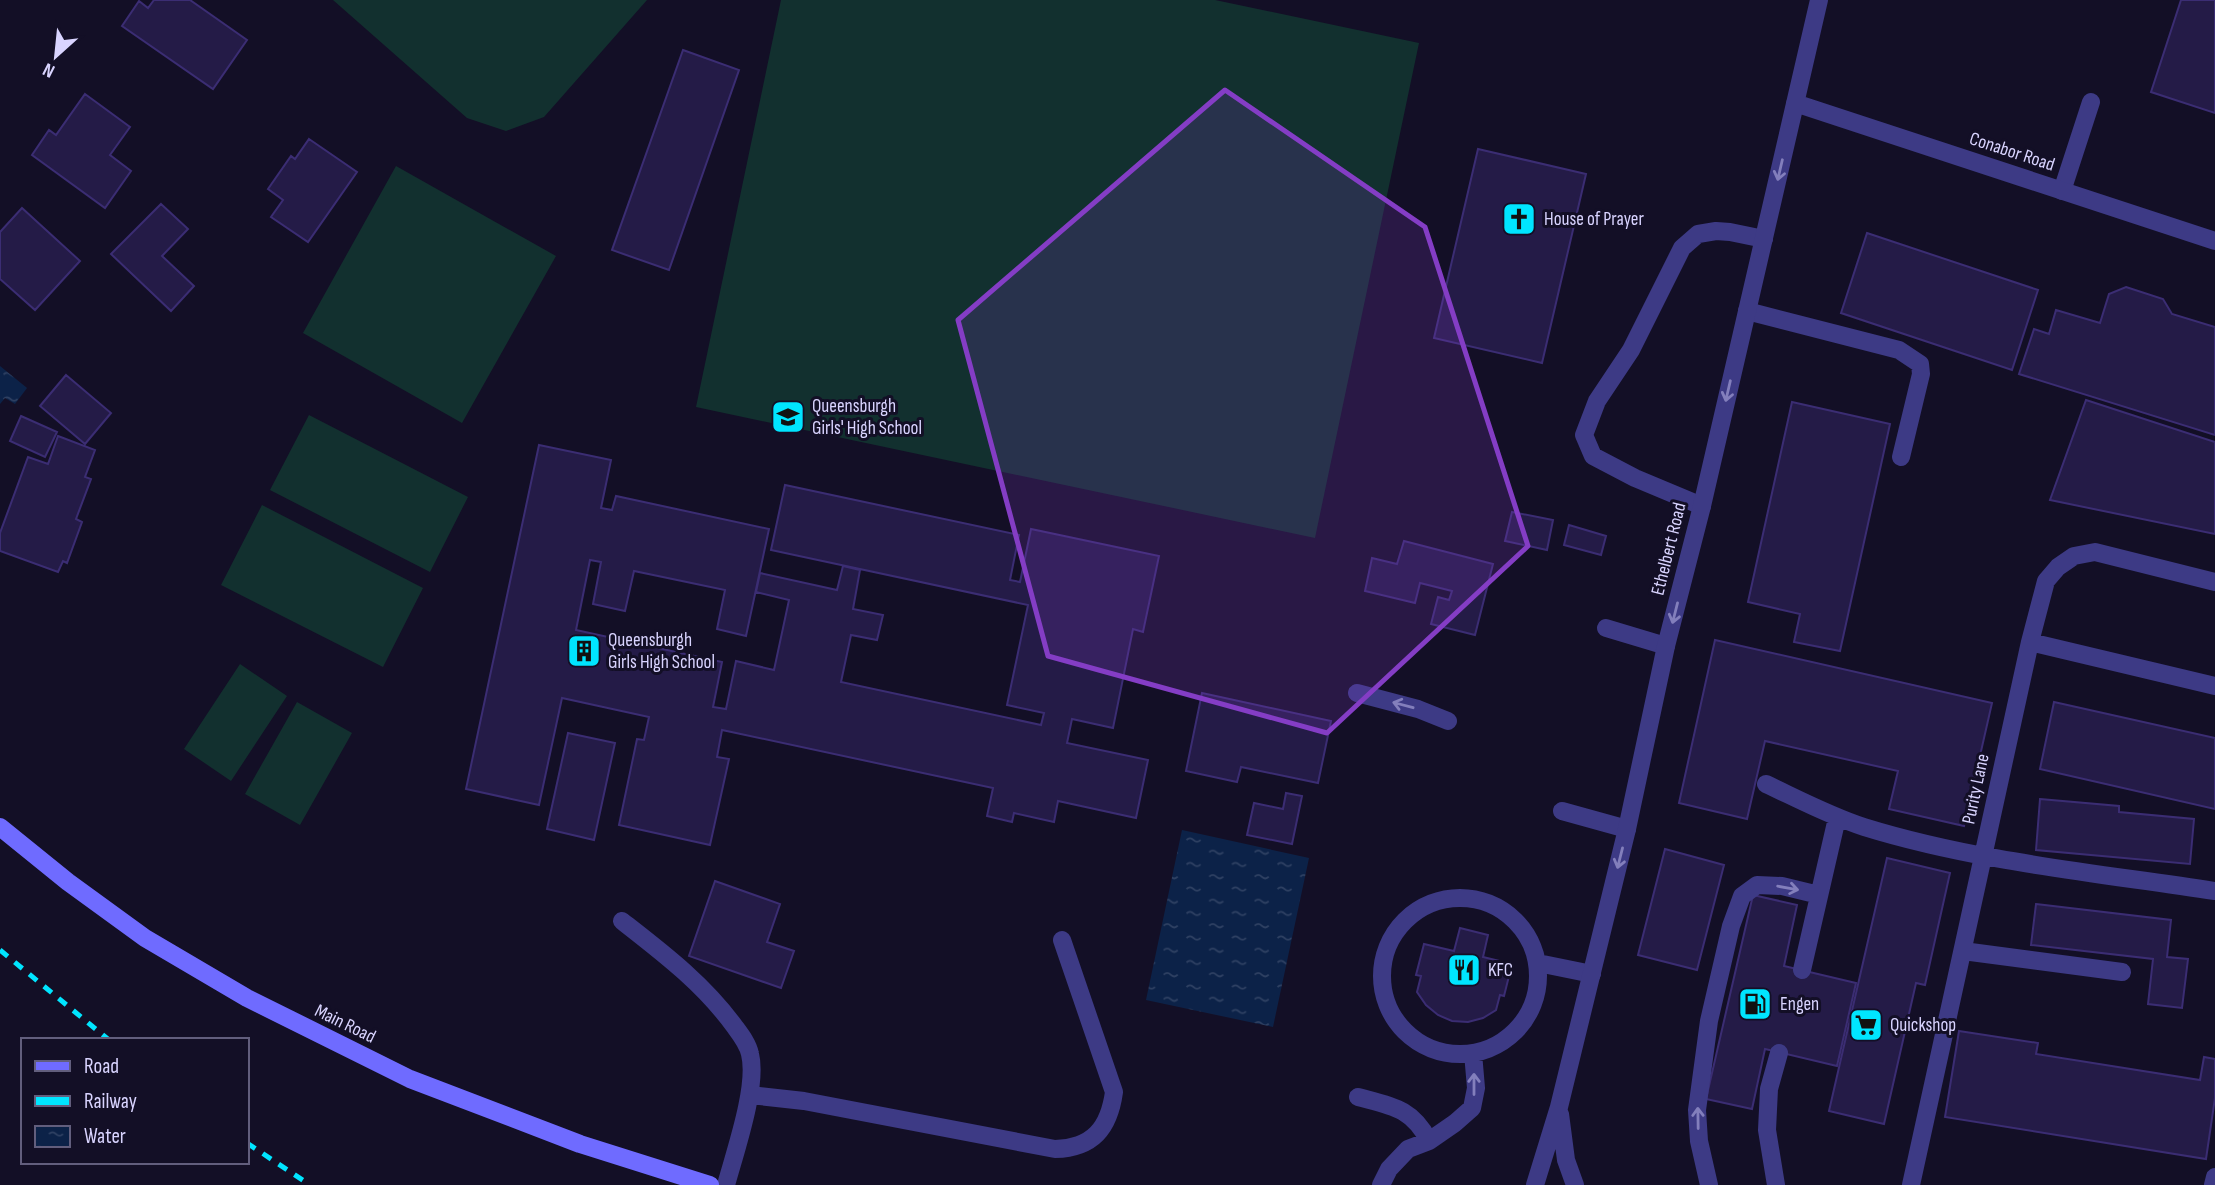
<svg xmlns="http://www.w3.org/2000/svg" width="2215" height="1185" font-family="'Sofia Sans Condensed',sans-serif">
<defs>
<pattern id="water-ripples" width="26" height="14" patternUnits="userSpaceOnUse" patternTransform="scale(1.75)"><rect width="26" height="14" fill="#0c2248"/><path d="M2 4q2-2 4 0t4 0M15 11q2-2 4 0t4 0" fill="none" stroke="#2f4163"/></pattern>
</defs>
<rect width="100%" height="100%" fill="#130f26"/>
<!-- pitch -->
<path fill="#12302f" d="M 333,0 L 647,0 L 544,117 L 506,131 L 467,118 Z
M 781,0 L 1215,0 L 1419,43 L 1315,538 L 696,407 Z
M 396,166 L 556,256 L 462,423 L 303,333 Z
M 309,415 L 468,497 L 430,572 L 270,490 Z
M 262,505 L 423,588 L 383,667 L 221,585 Z
M 240,664 L 287,696 L 231,781 L 184,749 Z
M 297,702 L 352,733 L 300,825 L 245,794 Z"/>
<!-- water -->
<path fill="url(#water-ripples)" d="M 0,366 L 27,388 L 15,404 L 5,398 L 0,404 Z
M 1182,830 L 1309,858 L 1273,1027 L 1146,1000 Z"/>
<!-- building -->
<path fill="#241b47" stroke="#3b2d73" stroke-width="2" d="M 154,0 L 190,0 L 247,40 L 213,89 L 122,26 L 139,1 L 148,8 Z
M 2181,0 L 2215,0 L 2215,113 L 2151,92 Z
M 683,50 L 739,70 L 669,270 L 612,250 Z
M 85,94 L 130,127 L 110,155 L 131,171 L 105,208 L 32,155 L 49,130 L 56,135 Z
M 309,139 L 357,172 L 308,242 L 271,217 L 283,200 L 268,189 L 291,156 L 295,159 Z
M 1478,149 L 1586,174 L 1542,363 L 1434,338 Z
M 161,204 L 188,229 L 162,256 L 194,286 L 171,311 L 111,254 Z
M 22,208 L 80,261 L 35,310 L 0,279 L 0,232 Z
M 1867,233 L 2038,290 L 2012,370 L 1841,313 Z
M 2126,287 L 2163,299 L 2172,314 L 2215,327 L 2215,435 L 2019,374 L 2034,329 L 2049,334 L 2056,310 L 2100,323 L 2109,294 Z
M 66,375 L 111,413 L 85,444 L 40,406 Z
M 2086,400 L 2215,442 L 2215,534 L 2050,500 Z
M 1792,402 L 1890,424 L 1840,651 L 1794,642 L 1800,614 L 1748,602 Z
M 21,416 L 57,432 L 45,457 L 10,441 Z
M 58,436 L 95,450 L 85,477 L 91,479 L 76,519 L 82,522 L 67,563 L 63,561 L 58,572 L 0,551 L 0,533 L 28,457 L 48,464 Z
M 539,445 L 611,460 L 601,508 L 612,510 L 616,496 L 769,529 L 746,636 L 717,629 L 725,590 L 634,571 L 625,611 L 593,604 L 601,562 L 590,560 L 576,630 L 722,662 L 713,707 L 726,709 L 736,661 L 774,670 L 789,600 L 756,592 L 760,573 L 837,590 L 843,566 L 860,570 L 853,609 L 883,615 L 877,640 L 851,635 L 841,682 L 1041,725 L 1044,713 L 1007,705 L 1028,605 L 771,550 L 785,485 L 1019,535 L 1010,580 L 1020,582 L 1031,529 L 1159,556 L 1143,632 L 1133,629 L 1113,728 L 1072,719 L 1067,743 L 1148,760 L 1136,818 L 1058,801 L 1054,822 L 1014,813 L 1012,822 L 987,816 L 993,788 L 722,730 L 717,757 L 729,759 L 710,845 L 619,825 L 637,739 L 644,740 L 649,717 L 562,698 L 539,805 L 466,789 Z
M 1512,512 L 1553,520 L 1547,550 L 1505,541 Z
M 1569,525 L 1606,536 L 1601,555 L 1564,545 Z
M 1404,541 L 1493,564 L 1475,635 L 1431,624 L 1438,597 L 1449,600 L 1452,591 L 1420,583 L 1415,603 L 1365,591 L 1372,558 L 1397,564 Z
M 1715,640 L 1992,703 L 1964,826 L 1889,809 L 1898,771 L 1765,741 L 1747,819 L 1679,803 Z
M 1202,693 L 1331,721 L 1318,783 L 1241,767 L 1237,782 L 1186,771 Z
M 2054,702 L 2215,738 L 2215,809 L 2040,769 Z
M 568,733 L 615,743 L 594,840 L 547,829 Z
M 1286,793 L 1302,796 L 1292,844 L 1247,835 L 1254,803 L 1283,809 Z
M 2040,799 L 2119,806 L 2119,812 L 2194,819 L 2190,864 L 2036,850 Z
M 1665,849 L 1724,865 L 1697,970 L 1638,955 Z
M 1887,858 L 1950,873 L 1925,985 L 1916,983 L 1884,1124 L 1829,1111 Z
M 715,881 L 780,904 L 767,942 L 794,951 L 781,988 L 689,956 Z
M 1753,895 L 1797,905 L 1784,966 L 1856,983 L 1837,1066 L 1765,1049 L 1752,1109 L 1706,1099 Z
M 2036,904 L 2171,920 L 2167,957 L 2188,959 L 2182,1008 L 2148,1004 L 2153,959 L 2031,945 Z
M 1460,928 L 1488,935 L 1483,957 L 1512,964 L 1504,996 L 1500,995 L 1496,1010 L 1483,1018 L 1468,1022 L 1452,1021 L 1438,1015 L 1426,1005 L 1417,992 L 1421,976 L 1416,975 L 1424,944 L 1454,951 Z
M 1959,1031 L 2038,1043 L 2036,1054 L 2200,1080 L 2204,1057 L 2215,1059 L 2215,1098 L 2206,1159 L 1945,1117 Z"/>
<g fill="none" stroke-linecap="round" stroke-linejoin="round">
<!-- service -->
<path stroke="#3d3a85" stroke-width="18" d="M 2062,191 L 2091,102
M 1747,311 L 1899,350 L 1920,364 L 1921,374 L 1901,457
M 1702,506 L 1635,478 L 1593,456 L 1584,435 L 1597,401 L 1631,350 L 1682,248 L 1698,234 L 1716,231 L 1730,232 L 1764,239
M 1606,628 L 1666,646
M 2030,642 L 2215,686
M 1357,693 L 1418,709 L 1448,721
M 1766,784 C 1798,799 1830,816 1864,827 C 1977,862 2098,873 2215,891
M 1562,811 L 1627,829
M1382 976a78 78 0 1 1 156 0a78 78 0 1 1-156 0Z
M 622,921 C 663,953 704,984 735,1027 C 741,1035 748,1044 750,1054 C 758,1086 735,1152 726,1185
M 1963,951 L 2122,972
M 1538,963 L 1592,974
M 1802,970 L 1837,818
M 750,1095 L 804,1101 L 1055,1149 C 1093,1148 1109,1128 1114,1092 L 1062,940
M 1358,1097 C 1392,1106 1412,1108 1429,1141
M 1381,1185 L 1389,1169 L 1408,1149 L 1429,1141 L 1455,1123 L 1472,1108 L 1476,1088 L 1473,1053
M 1709,1185 L 1699,1141 L 1697,1110 L 1709,1021 L 1731,926 L 1742,896 L 1757,885 L 1782,886 L 1819,895
M 1776,1185 L 1767,1130 L 1769,1089 L 1779,1053
M 1911,1185 L 2030,642 L 2046,581 L 2058,567 L 2074,556 L 2095,552 L 2215,582
M 2213,1185 L 2215,1177"/>
<!-- minor -->
<path stroke="#3d3a85" stroke-width="18" d="M 1795,103 L 2215,241
M 1560,1114 L 1566,1160 L 1575,1185
M 1535,1185 L 1559,1107 L 1627,829 L 1666,646 L 1702,506 L 1819,0"/>
<!-- secondary -->
<path stroke="#6f6bff" stroke-width="18" d="M 0,827 L 68,882 L 145,938 L 247,998 L 410,1079 L 580,1144 L 710,1185"/>
<!-- rail -->
<path stroke="#00e5ff" stroke-width="5" stroke-dasharray="10 9" stroke-linecap="butt" d="M 0,950 L 109,1040
M 247,1143 L 310,1185"/>
</g>
<!-- one-way arrows -->
<defs><path id="oneway-shaft" d="M-6 0H5M1.5-3L5.5 0L1.5 3" fill="none" stroke-width="1.6" stroke-linecap="round" stroke-linejoin="round" transform="scale(1.75)"/></defs>
<g stroke="#837fbc">
<use href="#oneway-shaft" transform="translate(1780 170) rotate(103)"/>
<use href="#oneway-shaft" transform="translate(1728 391) rotate(103)"/>
<use href="#oneway-shaft" transform="translate(1675 613) rotate(104)"/>
<use href="#oneway-shaft" transform="translate(1403 705) rotate(-165)"/>
<use href="#oneway-shaft" transform="translate(1620 858) rotate(104)"/>
<use href="#oneway-shaft" transform="translate(1788 888) rotate(10)"/>
<use href="#oneway-shaft" transform="translate(1474 1084) rotate(-90)"/>
<use href="#oneway-shaft" transform="translate(1698 1118) rotate(-91)"/>
</g>
<!-- marked area -->
<path fill="#843dc5" fill-opacity="0.2" stroke="#843dc5" stroke-width="5" stroke-linejoin="round" d="M 1225,90 L 1425,227 L 1528,546 L 1327,733 L 1048,656 L 958,320 Z"/>
<!-- icons -->
<defs>
<symbol id="church-square" viewBox="-11 -11 22 22"><rect x="-9" y="-9" width="18" height="18" rx="4" fill="#00e5ff" stroke="#130f26"/><path d="M-1.2-6h2.4v3.5h3.3v2.4h-3.3V6h-2.4V-.1h-3.3v-2.4h3.3Z" fill="#111"/></symbol>
<symbol id="school-square" viewBox="-11 -11 22 22"><rect x="-9" y="-9" width="18" height="18" rx="4" fill="#00e5ff" stroke="#130f26"/><path d="M0-5L7-2L0 1L-7-2ZM-4 1L0 2.5L4 1V4Q0 6-4 4Z" fill="#111"/></symbol>
<symbol id="building-square" viewBox="-11 -11 22 22"><rect x="-9" y="-9" width="18" height="18" rx="4" fill="#00e5ff" stroke="#130f26"/><path d="M-4-6H4V6H1V3H-1V6H-4ZM-2.5-4.3h1.7v1.8h-1.7ZM.8-4.3h1.7v1.8H.8ZM-2.5-1h1.7V.8h-1.7ZM.8-1h1.7V.8H.8Z" fill="#111"/></symbol>
<symbol id="restaurant-square" viewBox="-11 -11 22 22"><rect x="-9" y="-9" width="18" height="18" rx="4" fill="#00e5ff" stroke="#130f26"/><path d="M-5-6h1v4h1v-4h1v4h1v-4h1v5L-1.5 .5V6h-2V.5L-5-1ZM5-6V6H3V1.5H1.5Q1.5-4 5-6Z" fill="#111"/></symbol>
<symbol id="fuel-square" viewBox="-11 -11 22 22"><rect x="-9" y="-9" width="18" height="18" rx="4" fill="#00e5ff" stroke="#130f26"/><path d="M-5.5-6h7V0h2V4h1.3V-2.5L3-4.5l.8-.8L6-3V5H2.5V1h-1V6h-7ZM-4.2-4.7v3.2H.2V-4.7Z" fill="#111"/></symbol>
<symbol id="supermarket-square" viewBox="-11 -11 22 22"><rect x="-9" y="-9" width="18" height="18" rx="4" fill="#00e5ff" stroke="#130f26"/><path d="M-6-5.5h2.5l.6 2H6L4.5 2H-2.5L-4.4-4H-6ZM-1.5 3.2a1.3 1.3 0 1 0 .1 0ZM3 3.2a1.3 1.3 0 1 0 .1 0Z" fill="#111"/></symbol>
</defs>
<g fill-rule="evenodd">
<use href="#church-square" x="1500" y="200" width="38" height="38"/>
<use href="#school-square" x="769" y="398" width="38" height="38"/>
<use href="#building-square" x="565" y="632" width="38" height="38"/>
<use href="#restaurant-square" x="1445" y="951" width="38" height="38"/>
<use href="#fuel-square" x="1736" y="985" width="38" height="38"/>
<use href="#supermarket-square" x="1847" y="1006" width="38" height="38"/>
</g>
<g text-anchor="middle" dominant-baseline="central" stroke-width="6" stroke-linejoin="round" paint-order="stroke">
<!-- street labels -->
<g font-size="19" fill="#d9d4ff" stroke="#130f26">
<text transform="translate(2012 152) rotate(18)">Conabor Road</text>
<text transform="translate(1669 549) rotate(-76)">Ethelbert Road</text>
<text transform="translate(1976 789) rotate(-78)">Purity Lane</text>
<text transform="translate(345 1024) rotate(26)">Main Road</text>
</g>
<!-- poi labels -->
<g font-size="19" fill="#d9d4ff" stroke="#130f26" text-anchor="start">
<text x="1544" y="219">House of Prayer</text>
<text x="812" y="406">Queensburgh<tspan x="812" dy="22">Girls' High School</tspan></text>
<text x="608" y="640">Queensburgh<tspan x="608" dy="22">Girls High School</tspan></text>
<text x="1488" y="970">KFC</text>
<text x="1780" y="1004">Engen</text>
<text x="1890" y="1025">Quickshop</text>
</g>
</g>
<!-- legend -->
<rect x="21" y="1038" width="228" height="126" fill="#130f26" stroke="#625e7d" stroke-width="2"/>
<rect x="35" y="1061" width="35" height="10" fill="#6f6bff" stroke="#625e7d" stroke-width="2"/>
<text x="84" y="1073" font-size="21" fill="#d9d4ff">Road</text>
<rect x="35" y="1096" width="35" height="10" fill="#00e5ff" stroke="#625e7d" stroke-width="2"/>
<text x="84" y="1108" font-size="21" fill="#d9d4ff">Railway</text>
<rect x="35" y="1126" width="35" height="21" fill="url(#water-ripples)" stroke="#625e7d" stroke-width="2"/>
<text x="84" y="1143" font-size="21" fill="#d9d4ff">Water</text>
<!-- north arrow -->
<g transform="translate(56 56) rotate(207)" stroke="#130f26" stroke-width="5" paint-order="stroke">
<path d="M0-5L12 26L0 18L-12 26Z" fill="#d9d4ff"/>
<text y="-10" font-size="19" font-weight="bold" text-anchor="middle" fill="#d9d4ff">N</text>
</g>
</svg>
